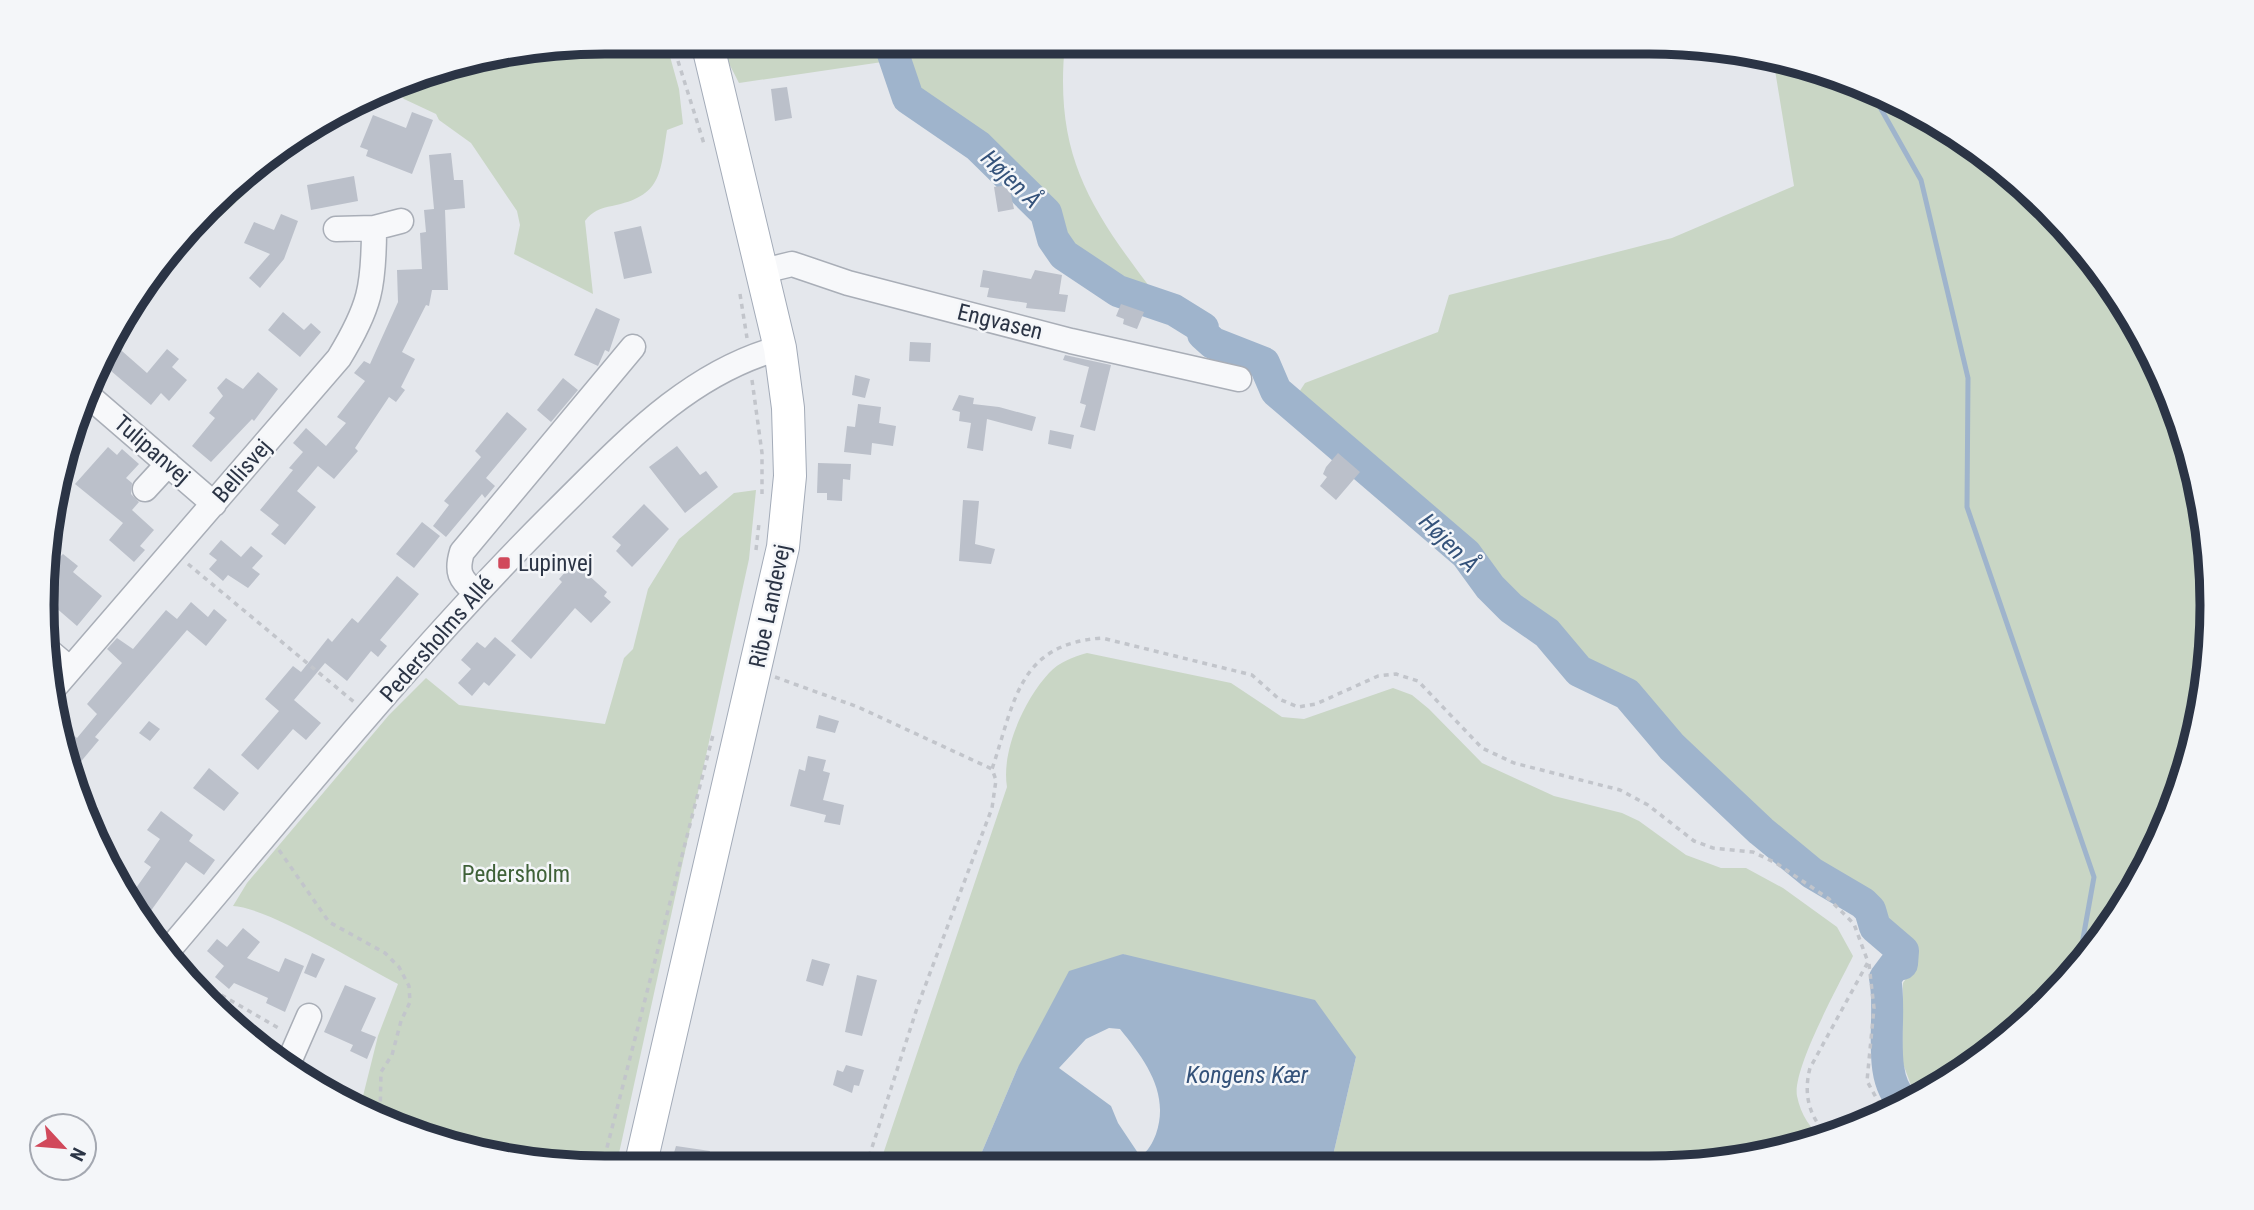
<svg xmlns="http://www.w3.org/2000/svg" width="2254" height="1210" font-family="'Roboto Condensed',sans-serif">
<rect width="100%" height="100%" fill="#e4e7ec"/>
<!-- green -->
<path fill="#c9d6c5" d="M 605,42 L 666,42 L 679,89 L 683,124 L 667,130 C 660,174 662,196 612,206 C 601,208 592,211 585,221 L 593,294 L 514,254 L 520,225 L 517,211 L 471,143 L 439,120 L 436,114 L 404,99 L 393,88 L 424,72 Z
M 718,42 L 1065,43 C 1054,155 1089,207 1155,294 L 1107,291 L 1072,271 L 1027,202 L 1011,185 L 955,135 L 905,102 L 889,61 L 739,83 Z
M 1773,58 L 1795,61 L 1930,117 L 2020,181 L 2095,262 L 2154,356 L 2193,459 L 2211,568 L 2207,678 L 2182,786 L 2137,886 L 2072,977 L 1961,1073 L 1915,1096 L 1902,1061 L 1903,983 L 1912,970 L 1907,947 L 1875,927 L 1870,910 L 1863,903 L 1812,873 L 1761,831 L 1672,747 L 1627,694 L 1579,671 L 1547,633 L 1511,608 L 1490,587 L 1466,554 L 1292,403 L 1305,383 L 1438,332 L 1449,295 L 1672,238 L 1794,186 Z
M 293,142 L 246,193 L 176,258 L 162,265 L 262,159 Z
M 756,490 L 749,559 L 616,1167 L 569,1167 L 459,1149 L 360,1108 L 378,1036 L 398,984 C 362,965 267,907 233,906 L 247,883 L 389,715 L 426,678 L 459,705 L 605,724 L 624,658 L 633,649 L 648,589 L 679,539 L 734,493 Z
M 1087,653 L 1231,683 L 1282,717 L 1304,719 L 1393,688 L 1412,695 L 1429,709 L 1482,763 L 1554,796 L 1622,813 L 1639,821 L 1686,855 L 1721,868 L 1746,868 L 1783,888 L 1837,927 L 1853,956 C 1840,983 1792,1069 1797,1096 C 1801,1115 1810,1130 1826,1139 L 1722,1163 L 1331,1164 L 1356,1057 L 1123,954 L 1018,1067 L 976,1166 L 879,1166 L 1007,787 C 1001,751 1024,700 1049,673 C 1059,662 1073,657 1087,653 Z"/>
<!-- water -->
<path fill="#9fb4cc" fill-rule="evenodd" d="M 1123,954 L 1315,1000 L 1356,1057 L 1331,1164 L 976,1166 L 1018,1067 L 1069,971 ZM 1109,1028 L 1120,1029 C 1145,1060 1170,1093 1156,1134 C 1153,1142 1148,1152 1140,1156 L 1118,1123 L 1111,1106 L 1059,1068 L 1086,1039 Z"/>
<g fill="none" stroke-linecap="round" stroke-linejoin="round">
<!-- stream -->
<path stroke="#9fb4cc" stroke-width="5" d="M 1872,93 L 1921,180 L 1968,378 L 1967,507 L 2094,877 L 2079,961 L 2071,978"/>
<!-- river -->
<path stroke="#9fb4cc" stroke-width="32" d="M 885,42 L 890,45 L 908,98 L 978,146 L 1046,213 L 1053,239 L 1064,255 L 1118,291 L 1174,310 L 1203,328 L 1203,334 L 1213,343 L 1264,363 L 1276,391 L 1466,554 L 1490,587 L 1511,608 L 1547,633 L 1579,671 L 1627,694 L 1672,747 L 1761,831 L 1812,873 L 1863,903 L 1870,910 L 1875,927 L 1903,951 L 1902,964 L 1894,966 L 1885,978 C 1893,1014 1875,1077 1904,1102"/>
</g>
<!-- building -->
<path fill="#bbc0ca" d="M 787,87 L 792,118 L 775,121 L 771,89 Z
M 412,112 L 433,120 L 412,174 L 366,156 L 368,150 L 360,147 L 373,115 L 406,128 Z
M 451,153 L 454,180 L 463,180 L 465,208 L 445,210 L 448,290 L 432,290 L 429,306 L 426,305 L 402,352 L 415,359 L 401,387 L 405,390 L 396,402 L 389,397 L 355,448 L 358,451 L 334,479 L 318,466 L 297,491 L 316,507 L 285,545 L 271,534 L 279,525 L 260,510 L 293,470 L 289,468 L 303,452 L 293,443 L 306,428 L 326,446 L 346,423 L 337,417 L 365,381 L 354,373 L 364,361 L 370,364 L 398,302 L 397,270 L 422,269 L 420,233 L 426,232 L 424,210 L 434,209 L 429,155 Z
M 354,176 L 358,201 L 311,210 L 307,185 Z
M 1009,185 L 1014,209 L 998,212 L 994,187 Z
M 281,214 L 298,221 L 284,259 L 260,288 L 249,278 L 270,254 L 244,243 L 254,222 L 274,230 Z
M 641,226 L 652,273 L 624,279 L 614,232 Z
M 983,270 L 1031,279 L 1035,270 L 1062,275 L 1059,294 L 1068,295 L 1065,312 L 1026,308 L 1027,303 L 987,297 L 989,288 L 980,287 Z
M 1121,304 L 1144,312 L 1137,329 L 1123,324 L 1124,319 L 1116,316 Z
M 596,308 L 620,319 L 609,352 L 605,350 L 598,366 L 574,355 Z
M 283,312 L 304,330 L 311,323 L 321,332 L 300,357 L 268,330 Z
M 910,342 L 931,343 L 930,362 L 909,361 Z
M 114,344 L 147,373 L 167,349 L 179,359 L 172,367 L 187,380 L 169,401 L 161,393 L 151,405 L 104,365 Z
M 1065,355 L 1111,365 L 1095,431 L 1080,427 L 1086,405 L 1080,403 L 1089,367 L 1063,360 Z
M 258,372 L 278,389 L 254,421 L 252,419 L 211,462 L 192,446 L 215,418 L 209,413 L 223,396 L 217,388 L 226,378 L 243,389 Z
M 855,375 L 870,379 L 865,398 L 852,395 Z
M 563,378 L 578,390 L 551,422 L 537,410 Z
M 959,395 L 974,398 L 973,404 L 999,407 L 1036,417 L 1032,431 L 987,419 L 983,451 L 967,448 L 971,423 L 959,421 L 960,412 L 952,410 Z
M 858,404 L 881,407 L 879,423 L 896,426 L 893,446 L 872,443 L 871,455 L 844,452 L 847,426 L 855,427 Z
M 507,412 L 527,429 L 486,478 L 495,486 L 485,498 L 482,494 L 446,537 L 433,526 L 449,505 L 444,501 L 481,457 L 475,451 Z
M 1050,430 L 1074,435 L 1071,449 L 1048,444 Z
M 677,446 L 700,475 L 706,471 L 718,487 L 685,513 L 649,467 Z
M 108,447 L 117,455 L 122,449 L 139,464 L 126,478 L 132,483 L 131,494 L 139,502 L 132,510 L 154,530 L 140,546 L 145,550 L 134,562 L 109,540 L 123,523 L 75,484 Z
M 1338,453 L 1360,472 L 1336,500 L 1320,486 L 1327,477 L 1323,474 L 1326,467 Z
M 818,463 L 851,464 L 850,480 L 843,479 L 842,501 L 827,500 L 827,493 L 817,493 Z
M 963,500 L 979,501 L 975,544 L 995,549 L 991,564 L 959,561 Z
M 644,504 L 669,529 L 632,567 L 616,551 L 621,545 L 612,537 Z
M 422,522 L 440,536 L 414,568 L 396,554 Z
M 221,540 L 241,557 L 251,546 L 263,556 L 252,568 L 260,574 L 248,588 L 228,575 L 223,581 L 209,569 L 217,560 L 209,554 Z
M 63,554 L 78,566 L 73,572 L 102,596 L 77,626 L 47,600 L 59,587 L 49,579 L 51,565 Z
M 574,562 L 607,592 L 604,596 L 611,602 L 591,623 L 575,608 L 531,659 L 511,641 L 562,582 L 559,579 Z
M 397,576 L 419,594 L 380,640 L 387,646 L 378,657 L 371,651 L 347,681 L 325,663 L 294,700 L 321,723 L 306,740 L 293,729 L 258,770 L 241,755 L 279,711 L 265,699 L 293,666 L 301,672 L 328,638 L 332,642 L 352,618 L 358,623 Z
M 191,602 L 208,617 L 214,609 L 227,620 L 206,646 L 187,630 L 95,737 L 99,740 L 73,771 L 63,727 L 77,738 L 97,714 L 87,704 L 122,663 L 107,649 L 117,638 L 133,649 L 166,610 L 177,619 Z
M 495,637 L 516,655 L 489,686 L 484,682 L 472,696 L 458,683 L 471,669 L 461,660 L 477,642 L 485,648 Z
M 819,715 L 839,721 L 835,733 L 816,728 Z
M 149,721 L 160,729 L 150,741 L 139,733 Z
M 808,756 L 826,760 L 823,771 L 830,773 L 823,800 L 844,805 L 840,825 L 824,822 L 826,815 L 790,806 L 799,769 L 805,771 Z
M 209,768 L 239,793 L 224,811 L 193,788 Z
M 161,811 L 193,835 L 189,841 L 215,860 L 204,875 L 186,862 L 150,912 L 131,895 L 151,867 L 144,862 L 160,839 L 147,830 Z
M 243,928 L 260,942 L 247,958 L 279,972 L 285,958 L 304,966 L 285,1012 L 266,1003 L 268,998 L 234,983 L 229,989 L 215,977 L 224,966 L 207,951 L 217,939 L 227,947 Z
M 312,953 L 325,959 L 316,978 L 304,973 Z
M 812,959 L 830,964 L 823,986 L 806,981 Z
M 857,975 L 877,980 L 862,1036 L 845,1032 Z
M 345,985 L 376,998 L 361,1031 L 376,1037 L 367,1059 L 350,1051 L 353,1045 L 324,1032 Z
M 846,1065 L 864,1070 L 859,1086 L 854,1085 L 852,1093 L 833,1085 L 837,1070 L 843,1072 Z
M 676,1146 L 710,1151 L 706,1166 L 670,1166 Z"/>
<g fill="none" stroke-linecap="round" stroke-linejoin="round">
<defs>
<path id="minor" d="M 336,229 L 374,228 L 401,221
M 763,271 L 792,264 L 848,283 L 1071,341 L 1239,379
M 90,397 L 214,504
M 145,489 L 168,464
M 475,592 C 460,579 456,572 462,552 L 633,347
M 44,647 L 70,669
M 54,688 L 339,358 C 370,307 374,287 374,228
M 167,952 C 294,803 417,649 556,511 C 622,446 687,373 780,348
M 288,1064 L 309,1016"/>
<path id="major" d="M 640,1167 L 783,547 L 790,476 L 788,408 L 780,348 L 707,42"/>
</defs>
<!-- minor casing -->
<use href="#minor" stroke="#a9aeb7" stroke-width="27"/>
<!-- major casing -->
<use href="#major" stroke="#a3abb8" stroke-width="34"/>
<!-- path -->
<path stroke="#c2c5cb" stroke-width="3.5" stroke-dasharray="5 5" stroke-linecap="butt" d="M 672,42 L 705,147
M 740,294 L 747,338
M 752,380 L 762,453 L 762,494
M 756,550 L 759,523
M 188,564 L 354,702
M 775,677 L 858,707 L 992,769
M 279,850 L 329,922 L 385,953 L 399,967 L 409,986 L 410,1002 L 401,1021 L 392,1055 L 381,1072 L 380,1116
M 1869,964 L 1874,1008 L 1867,1081 L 1884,1112
M 178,970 L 282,1030
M 866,1166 L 918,1005 L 992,808 L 996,780 L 992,769 C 1015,701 1018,644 1102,638 L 1252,675 L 1279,699 L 1298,707 L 1316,704 L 1378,676 L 1396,674 L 1418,681 L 1482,748 L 1514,763 L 1620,790 L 1648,805 L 1694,841 L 1713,848 L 1753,852 L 1776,863 L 1829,899 L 1854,924 L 1868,962 L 1810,1068 C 1803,1095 1809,1119 1831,1138
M 602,1167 L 713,735"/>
<!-- minor -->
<use href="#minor" stroke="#f7f8fa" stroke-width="24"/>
<!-- major -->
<use href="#major" stroke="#fff" stroke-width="32"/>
</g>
<!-- markers -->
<rect fill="#d1495b" stroke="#f4f6f9" stroke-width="2.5" x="497" y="556" width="14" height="14" rx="3.5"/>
<g text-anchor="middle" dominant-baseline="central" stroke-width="5" stroke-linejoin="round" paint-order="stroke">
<!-- street labels -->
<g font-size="23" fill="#2b3445" stroke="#f4f6f9">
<text transform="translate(1000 322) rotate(14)">Engvasen</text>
<text transform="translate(152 450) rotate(41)">Tulipanvej</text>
<text transform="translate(242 471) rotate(-49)">Bellisvej</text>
<text transform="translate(770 606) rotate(-78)">Ribe Landevej</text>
<text transform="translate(437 639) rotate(-49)">Pedersholms Allé</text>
</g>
<!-- poi labels -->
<g font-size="23" fill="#2b3445" stroke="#f4f6f9" text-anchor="start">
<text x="518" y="563">Lupinvej</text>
</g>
<!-- park labels -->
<g font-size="23" fill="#3f6138" stroke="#f4f6f9">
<text x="516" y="874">Pedersholm</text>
</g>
<!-- water labels -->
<g font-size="24" font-style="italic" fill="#34527a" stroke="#f4f6f9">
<text transform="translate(1011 179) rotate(44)">Højen Å</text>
<text transform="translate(1449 543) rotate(45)">Højen Å</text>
<text x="1247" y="1075">Kongens Kær</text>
</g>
</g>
<!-- crop -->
<path d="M0 0H2254V1210H0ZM605 54H1649A551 551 0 0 1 2200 605V605A551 551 0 0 1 1649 1156H605A551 551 0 0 1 54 605V605A551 551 0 0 1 605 54Z" fill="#f4f6f9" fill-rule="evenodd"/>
<path fill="none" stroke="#2b3445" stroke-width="9" d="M605 54H1649A551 551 0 0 1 2200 605V605A551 551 0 0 1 1649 1156H605A551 551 0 0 1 54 605V605A551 551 0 0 1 605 54Z"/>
<!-- north arrow -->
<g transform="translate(63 1147) rotate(116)"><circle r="33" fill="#f4f6f9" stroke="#a4a8b1" stroke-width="2"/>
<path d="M0-5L12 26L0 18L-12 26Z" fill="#d1495b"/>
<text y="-10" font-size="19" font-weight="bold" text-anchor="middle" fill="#2b3445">N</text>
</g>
</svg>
